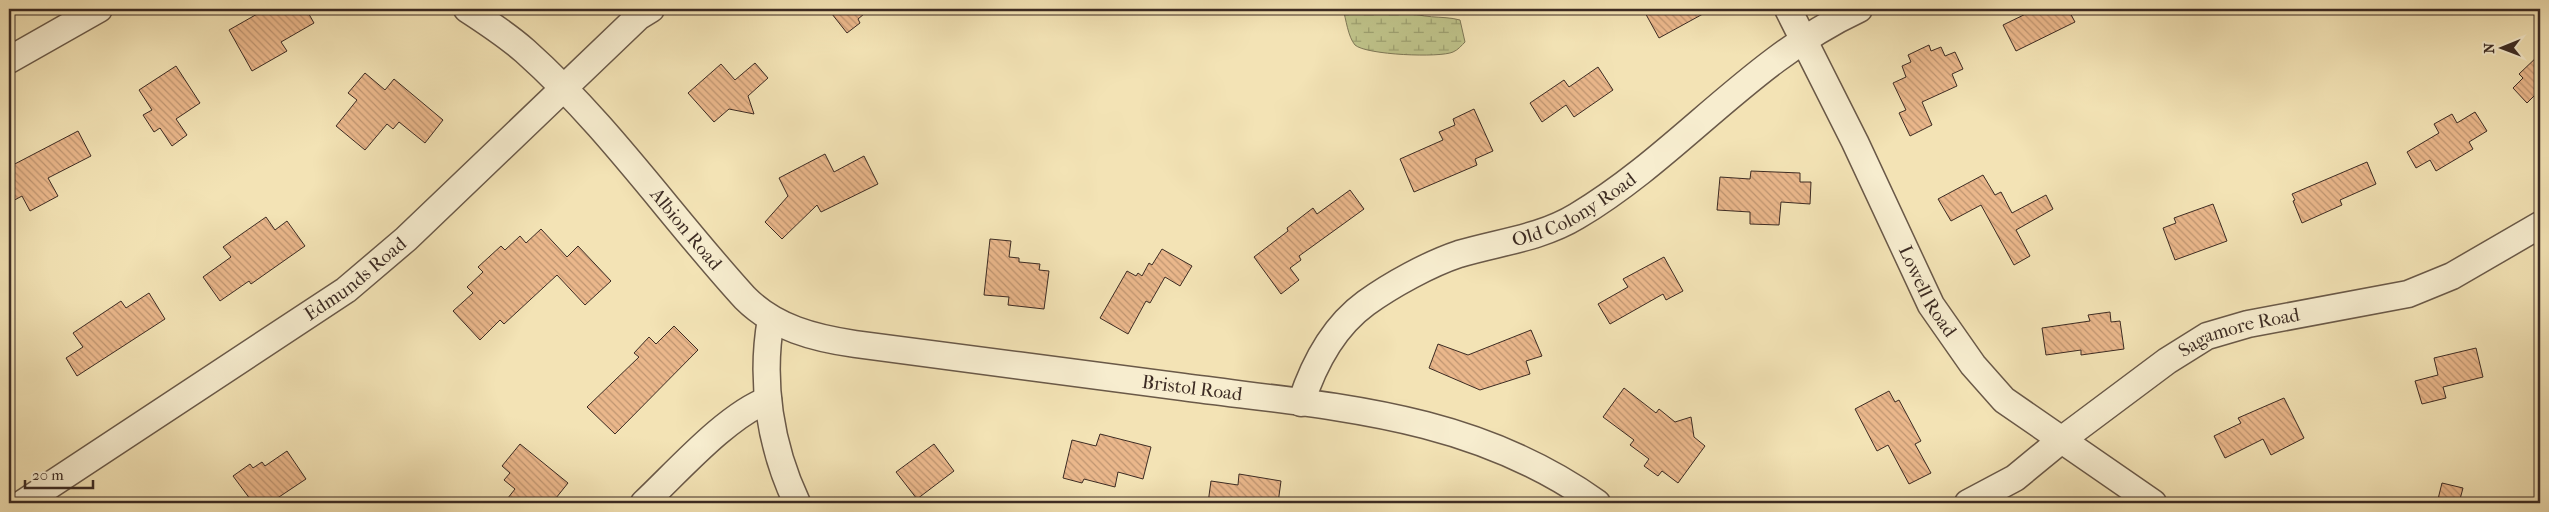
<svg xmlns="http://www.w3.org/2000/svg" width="2549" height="512" font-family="'IM FELL French Canon',serif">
<defs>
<pattern id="wetland-marsh" width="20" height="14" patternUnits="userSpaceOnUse" patternTransform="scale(1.25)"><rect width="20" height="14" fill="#bfc38a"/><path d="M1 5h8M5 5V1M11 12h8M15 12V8" fill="none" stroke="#9c9f70"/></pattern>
<pattern id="building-back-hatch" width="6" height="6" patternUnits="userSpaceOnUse" patternTransform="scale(1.25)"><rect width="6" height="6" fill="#eab78b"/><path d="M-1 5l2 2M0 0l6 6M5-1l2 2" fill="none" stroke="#bf9571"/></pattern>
</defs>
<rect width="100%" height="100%" fill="#f3e3b5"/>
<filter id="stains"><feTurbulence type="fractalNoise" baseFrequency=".004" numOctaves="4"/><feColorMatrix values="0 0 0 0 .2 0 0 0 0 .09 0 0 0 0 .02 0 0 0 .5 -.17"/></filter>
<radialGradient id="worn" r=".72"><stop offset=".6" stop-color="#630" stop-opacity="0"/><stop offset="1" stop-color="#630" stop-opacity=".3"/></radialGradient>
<!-- wetland -->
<path fill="url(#wetland-marsh)" stroke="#7e7756" d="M 1343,9 L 1404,9 C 1421,20 1442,15 1460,20 L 1465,42 C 1462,45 1458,50 1453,52 C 1440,58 1366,55 1355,45 C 1348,37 1346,19 1343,9 Z"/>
<!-- building -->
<path fill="url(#building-back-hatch)" stroke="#3c2b23" d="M 266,9 L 306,9 L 314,23 L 281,42 L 287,51 L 252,71 L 229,30 Z
M 828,9 L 870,9 L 858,19 L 860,23 L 847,33 Z
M 1643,9 L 1712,9 L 1659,38 Z
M 2036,9 L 2068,9 L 2075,22 L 2016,51 L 2003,25 Z
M 1929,45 L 1931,51 L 1941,47 L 1945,56 L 1955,52 L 1963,69 L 1952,74 L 1957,86 L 1922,102 L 1932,125 L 1910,136 L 1899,113 L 1906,110 L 1893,83 L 1906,77 L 1902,66 L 1911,62 L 1908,55 Z
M 2540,54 L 2540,96 L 2537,93 L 2527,103 L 2513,88 L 2523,78 L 2519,74 Z
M 755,63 L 768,78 L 748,96 L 754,114 L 729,109 L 714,122 L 688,93 L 721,64 L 735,80 Z
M 176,66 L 200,103 L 176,119 L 187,135 L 172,146 L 160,128 L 154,132 L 143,115 L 152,110 L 139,90 Z
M 1598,67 L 1613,90 L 1574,117 L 1566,105 L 1542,122 L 1530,103 L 1564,80 L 1569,87 Z
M 365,73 L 385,90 L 394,79 L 443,120 L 425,143 L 399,122 L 393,129 L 387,124 L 365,150 L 336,126 L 357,100 L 348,93 Z
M 1474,109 L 1493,151 L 1475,159 L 1477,165 L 1414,192 L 1400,159 L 1443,140 L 1439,132 L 1455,125 L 1453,119 Z
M 2475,112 L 2487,131 L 2469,142 L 2473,149 L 2436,171 L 2430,160 L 2416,168 L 2407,152 L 2439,133 L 2434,124 L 2452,114 L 2457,123 Z
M 78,131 L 91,156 L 48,178 L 58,196 L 30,211 L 22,196 L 9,203 L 9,167 Z
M 825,154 L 834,172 L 864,156 L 878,184 L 821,212 L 817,205 L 782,239 L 765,222 L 788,196 L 779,178 Z
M 2367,162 L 2376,184 L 2340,200 L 2342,205 L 2302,223 L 2293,201 L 2295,200 L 2292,194 Z
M 1751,171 L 1800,173 L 1800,182 L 1811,182 L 1810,204 L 1781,202 L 1779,225 L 1750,224 L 1750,212 L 1717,210 L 1720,177 L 1750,179 Z
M 1983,175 L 1995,195 L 2001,192 L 2012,213 L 2046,195 L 2053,209 L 2016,230 L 2030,256 L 2014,265 L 1981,205 L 1951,221 L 1938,199 Z
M 1350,190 L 1364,209 L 1299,256 L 1301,260 L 1290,268 L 1299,280 L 1281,294 L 1254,257 L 1288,231 L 1287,228 L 1313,208 L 1317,214 Z
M 2213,204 L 2227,241 L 2175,260 L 2163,228 L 2176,223 L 2174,218 Z
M 266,217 L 275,230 L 287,221 L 305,246 L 251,284 L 249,281 L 220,301 L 203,277 L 231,257 L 223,247 Z
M 541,229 L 567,257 L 578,246 L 611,281 L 585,305 L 557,275 L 504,324 L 500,320 L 480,340 L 453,311 L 473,293 L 467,287 L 483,272 L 478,267 L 501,246 L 505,250 L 520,236 L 526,243 Z
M 990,239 L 1011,241 L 1009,257 L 1019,258 L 1019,262 L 1040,264 L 1039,270 L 1049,271 L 1044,309 L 1008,305 L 1009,297 L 984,295 Z
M 1162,249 L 1192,266 L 1180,286 L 1165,277 L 1150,303 L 1146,301 L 1128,334 L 1100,318 L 1127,271 L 1136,276 L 1138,273 L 1142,276 L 1149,263 L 1152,265 Z
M 1664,257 L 1683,291 L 1666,300 L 1663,294 L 1610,324 L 1598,304 L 1628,287 L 1623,279 Z
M 149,293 L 165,319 L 77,376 L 66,358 L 83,347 L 73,333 L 121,301 L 126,308 Z
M 2110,312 L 2111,322 L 2120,321 L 2124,349 L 2081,355 L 2081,350 L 2046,355 L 2042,328 L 2090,321 L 2088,315 Z
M 674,326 L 698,350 L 615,434 L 587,407 L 639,357 L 634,353 L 649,337 L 656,344 Z
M 1531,330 L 1542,356 L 1526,361 L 1530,374 L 1480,390 L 1429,368 L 1438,344 L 1468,355 Z
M 2476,348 L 2483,377 L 2443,387 L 2446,398 L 2422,404 L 2415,381 L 2438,375 L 2434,358 Z
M 1624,388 L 1656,413 L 1659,409 L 1675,422 L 1691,417 L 1694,437 L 1705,446 L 1678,483 L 1662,471 L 1658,476 L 1644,466 L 1649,459 L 1630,445 L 1634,440 L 1603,417 Z
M 1889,391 L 1895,402 L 1899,400 L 1921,441 L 1915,444 L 1931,473 L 1909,484 L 1888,445 L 1877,451 L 1855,409 Z
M 2284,398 L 2304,438 L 2271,455 L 2263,439 L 2225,458 L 2214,436 L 2241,423 L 2238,418 Z
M 1100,434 L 1151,447 L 1143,479 L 1118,472 L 1115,487 L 1084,479 L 1082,483 L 1063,478 L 1072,440 L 1096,446 Z
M 520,444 L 568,483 L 552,503 L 504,503 L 515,489 L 504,480 L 510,473 L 502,466 Z
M 934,444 L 954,471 L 917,499 L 896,472 Z
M 287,451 L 306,479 L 270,503 L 253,503 L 233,476 L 250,464 L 253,468 L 262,462 L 265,466 Z
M 1239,474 L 1281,481 L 1278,503 L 1208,503 L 1211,481 L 1238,485 Z
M 2442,483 L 2463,488 L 2459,503 L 2437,503 Z"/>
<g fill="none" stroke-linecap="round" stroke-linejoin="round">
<defs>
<g id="minor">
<path id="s1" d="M 467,9 C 487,22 507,35 525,51 C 608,125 671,217 745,298 C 775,328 814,338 855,344 C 964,358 1074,373 1183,387 C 1332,407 1471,413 1597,503"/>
<path id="s2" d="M 1788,9 L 1855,142 L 1931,305 L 1973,365 L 2004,400 L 2153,503"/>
<path d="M 9,60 L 99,9"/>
<path d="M 771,319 C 760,381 770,446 797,503"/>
<path id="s3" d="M 1301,403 C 1313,366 1333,327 1366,303 C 1391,285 1429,264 1459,254 C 1499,242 1541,238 1577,216 C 1678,156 1751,59 1859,9"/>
<path id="s4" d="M 23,503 L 346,290 L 406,239 L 638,17 L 651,9"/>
<path d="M 644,503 C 677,472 727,415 768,400"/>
<path id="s5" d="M 1968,503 L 2015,478 L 2060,441 L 2167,361 L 2207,336 L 2248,324 L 2408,294 L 2452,276 L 2540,225"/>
</g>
</defs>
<!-- minor casing -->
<use href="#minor" stroke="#6a5948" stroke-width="29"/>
<!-- minor -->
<use href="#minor" stroke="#f7edcf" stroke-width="26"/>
</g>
<g text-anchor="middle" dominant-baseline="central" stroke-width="5" stroke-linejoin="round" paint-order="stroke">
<!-- street labels -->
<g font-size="19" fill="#3c2b23" stroke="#f7edcf">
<text stroke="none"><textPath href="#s3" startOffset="351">Old Colony Road</textPath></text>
<text stroke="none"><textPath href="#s1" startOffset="312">Albion Road</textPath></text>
<text stroke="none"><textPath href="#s4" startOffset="401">Edmunds Road</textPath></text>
<text stroke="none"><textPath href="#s2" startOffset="315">Lowell Road</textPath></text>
<text stroke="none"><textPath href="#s5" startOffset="324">Sagamore Road</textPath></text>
<text stroke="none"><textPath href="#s1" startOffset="864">Bristol Road</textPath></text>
</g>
</g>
<!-- margin -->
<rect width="2549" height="512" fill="none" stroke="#f3e3b5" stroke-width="30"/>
<rect x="10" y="10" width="2529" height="492" fill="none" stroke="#3c2b23" stroke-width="2.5"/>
<rect x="15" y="15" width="2519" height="482" fill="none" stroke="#3c2b23"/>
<!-- north arrow -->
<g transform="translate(2502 48) rotate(269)" stroke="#f7edcf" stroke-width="4" paint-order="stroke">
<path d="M0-4L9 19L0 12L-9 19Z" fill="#3c2b23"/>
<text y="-8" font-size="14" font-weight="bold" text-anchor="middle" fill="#3c2b23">N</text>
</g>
<!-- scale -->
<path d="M25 480v8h68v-8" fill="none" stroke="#3c2b23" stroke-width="2.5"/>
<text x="32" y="480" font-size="15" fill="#3c2b23" stroke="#f7edcf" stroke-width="4" paint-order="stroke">20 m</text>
<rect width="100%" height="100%" filter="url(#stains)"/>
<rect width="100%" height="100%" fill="url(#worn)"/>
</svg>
